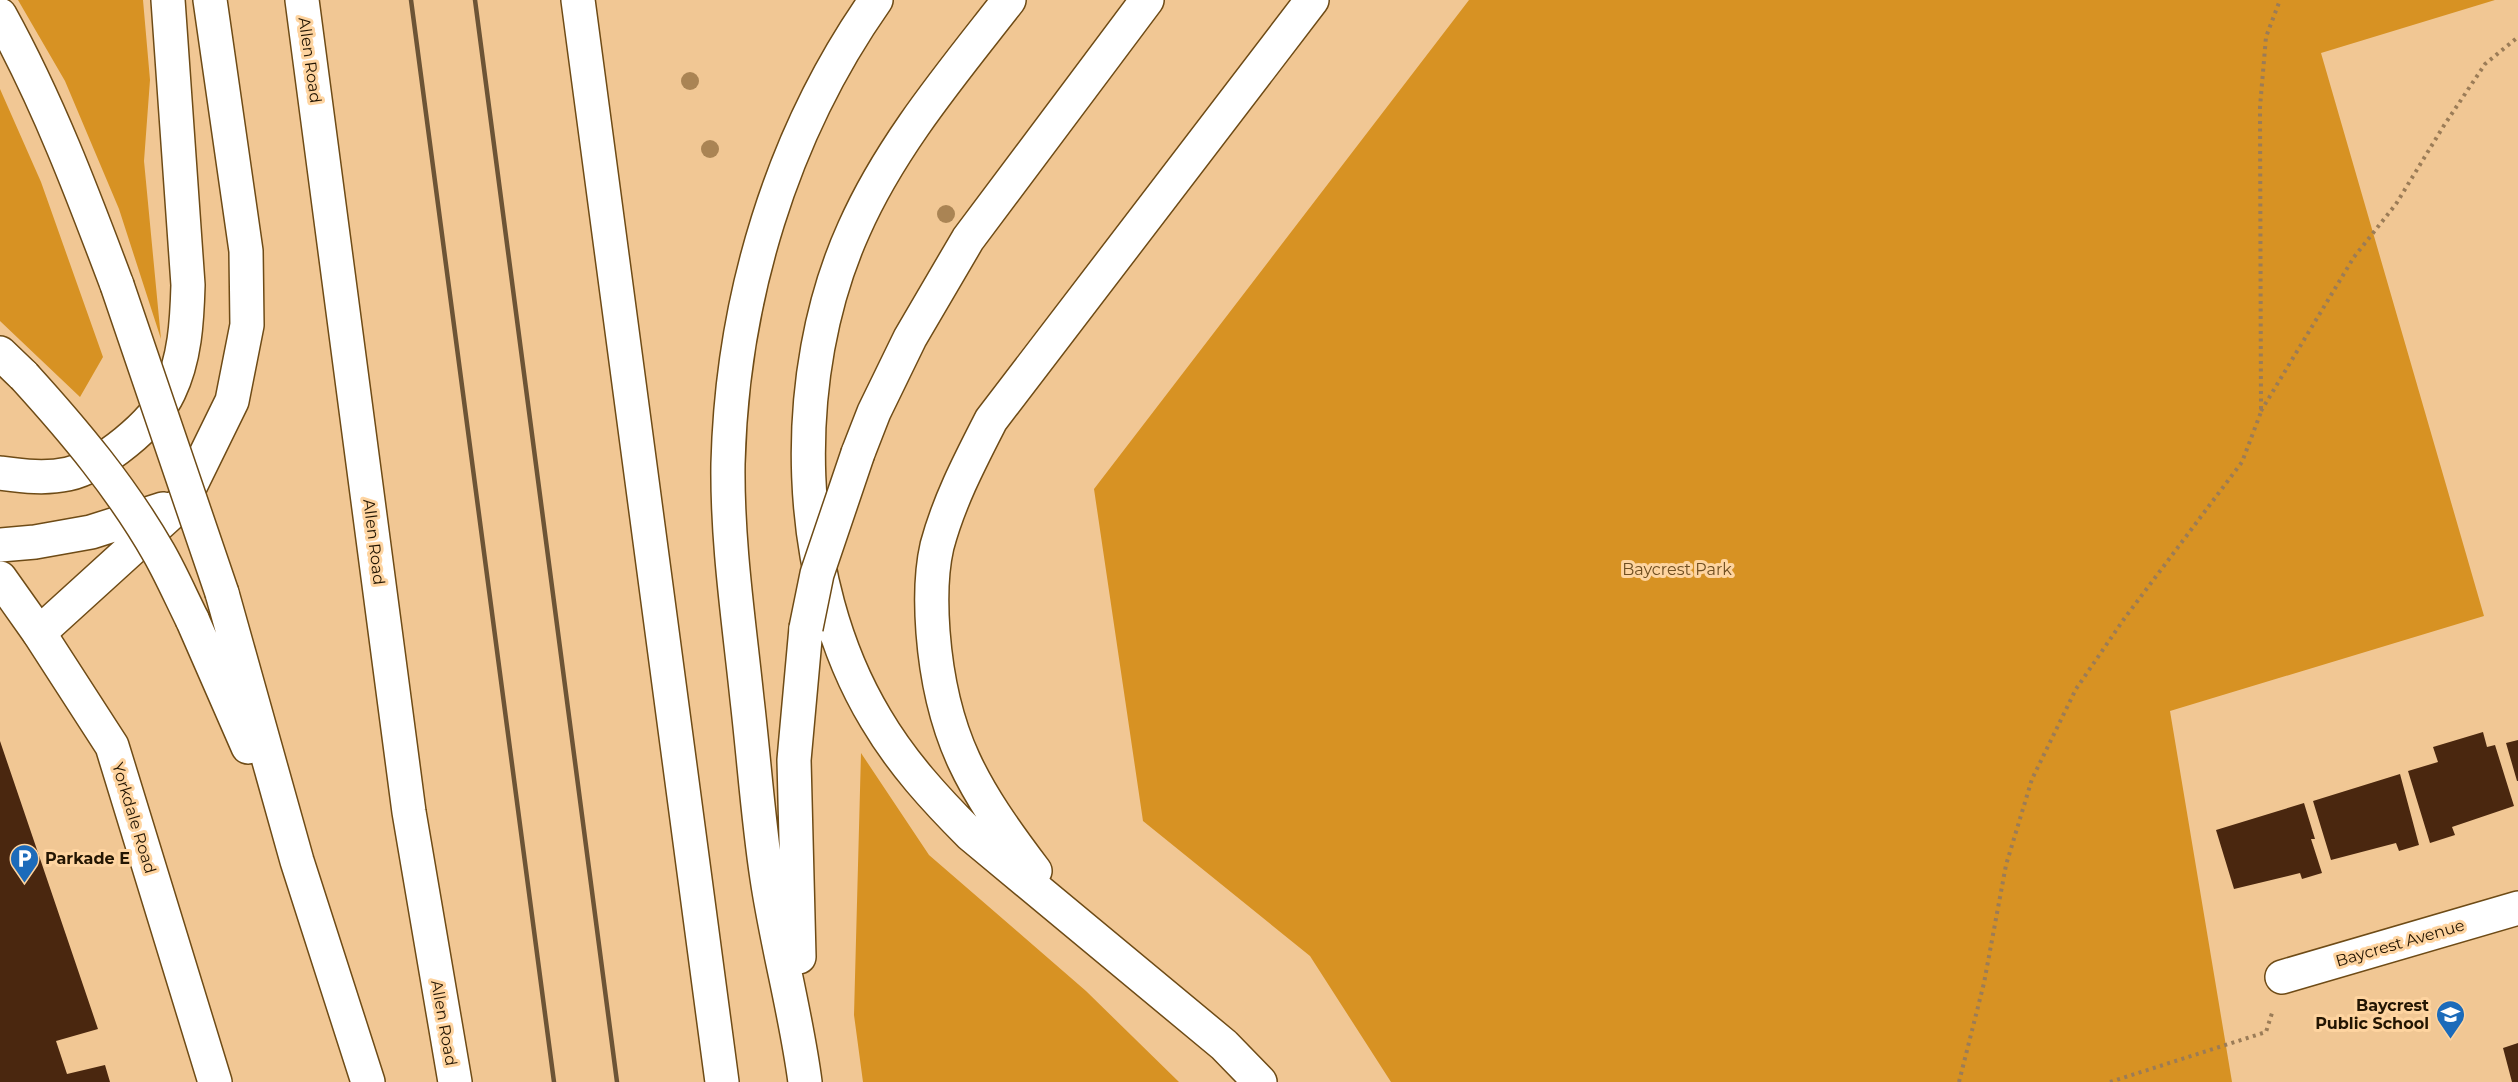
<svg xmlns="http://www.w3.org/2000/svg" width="2518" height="1082" font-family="Montserrat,sans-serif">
<rect width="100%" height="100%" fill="#f1c794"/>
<!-- green -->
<path fill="#d79223" d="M 18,0 L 143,0 L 150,80 L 144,161 L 161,339 L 119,209 L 65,81 Z
M 1469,0 L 2495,0 L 2321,53 L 2484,616 L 2170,711 L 2232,1082 L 1391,1082 L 1310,956 L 1143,821 L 1094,489 Z
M 0,89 L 41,182 L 103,357 L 80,397 L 0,321 Z
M 861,753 L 929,855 L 1086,991 L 1179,1082 L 863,1082 L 854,1015 Z"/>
<!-- building -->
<path fill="#4a270f" d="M 2483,732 L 2487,747 L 2495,745 L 2514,806 L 2452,827 L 2455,835 L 2430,843 L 2408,771 L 2438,762 L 2433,747 Z
M 2518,740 L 2518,781 L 2517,781 L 2506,743 Z
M 0,741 L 98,1029 L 56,1041 L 67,1074 L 105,1065 L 110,1082 L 0,1082 Z
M 2400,774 L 2419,845 L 2399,851 L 2396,843 L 2331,860 L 2313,801 Z
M 2304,803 L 2315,839 L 2311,839 L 2322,873 L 2302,879 L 2300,873 L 2234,889 L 2216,830 Z
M 2518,1043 L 2518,1082 L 2512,1082 L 2503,1048 Z"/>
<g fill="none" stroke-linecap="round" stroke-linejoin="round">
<defs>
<path id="minor" d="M 0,578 L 39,633 L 112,746 L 215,1082
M 2282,977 L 2518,908"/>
<path id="highway" d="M 302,0 L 409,812 L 455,1082
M 578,0 L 722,1082
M 1009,0 C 953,72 891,145 854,229 C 788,375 792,580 876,719 C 902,763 935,799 971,835 L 1224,1045 L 1260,1082
M 0,15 C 48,102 82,192 117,285
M 0,353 L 24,376
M 858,453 L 874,412 L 910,338 L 968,239 L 1147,0
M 0,473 C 23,476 45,479 68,474 C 103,466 154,424 169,392 C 185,359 187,321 188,285 L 168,0
M 0,545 L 35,542 L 91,532 L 163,509
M 222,593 L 297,861 L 368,1082
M 192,619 L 248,747
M 39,633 L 182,503 L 232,401 L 247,325 L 246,251 L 210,0
M 1035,871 C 973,789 941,737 933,632 C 931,605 931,572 937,546 C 949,501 970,461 991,420 L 1312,0
M 799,957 L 794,760 L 806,628
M 805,1082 C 796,1013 777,946 767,878 C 758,819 754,759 747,699 C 739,622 727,543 728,464 C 732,300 781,135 876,0"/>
</defs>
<!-- minor casing -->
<use href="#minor" stroke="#6e4b16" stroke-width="36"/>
<!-- highway casing -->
<use href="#highway" stroke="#6e4b16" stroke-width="36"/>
<!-- path -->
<path stroke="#9b7c57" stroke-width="4" stroke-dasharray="3 4.5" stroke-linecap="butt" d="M 2261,411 L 2354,257 L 2396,204 L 2443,127 L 2485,64 L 2518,37
M 1959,1082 L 1984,983 L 2006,865 L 2032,779 L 2076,689 L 2124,619 L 2242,462 L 2261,412 L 2260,107 L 2266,37 L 2280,0
M 2110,1082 L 2266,1032 L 2272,1013"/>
<!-- minor -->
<use href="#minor" stroke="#fff" stroke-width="33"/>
<!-- highway -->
<use href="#highway" stroke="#fff" stroke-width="33"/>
<!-- rail -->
<path stroke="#6c5436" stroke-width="4.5" d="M 411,0 L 554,1082
M 475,0 L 617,1082"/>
<defs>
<path id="highway-bridge" d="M 117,285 L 222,593
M 24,376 C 74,431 122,488 159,553 C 171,574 181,597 192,619
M 806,628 L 817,574 L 858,453"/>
</defs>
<!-- highway-bridge casing -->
<use href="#highway-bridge" stroke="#6e4b16" stroke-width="36" stroke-linecap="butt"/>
<!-- highway-bridge -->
<use href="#highway-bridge" stroke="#fff" stroke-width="33"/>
</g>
<!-- trees -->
<g fill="#aa8454">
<circle cx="690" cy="81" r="9"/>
<circle cx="710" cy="149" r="9"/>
<circle cx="946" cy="214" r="9"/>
</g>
<!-- icons -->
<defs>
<symbol id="parking-pin" viewBox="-11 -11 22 30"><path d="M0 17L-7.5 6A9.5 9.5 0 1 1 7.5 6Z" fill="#1c6bba" stroke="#fed4a0"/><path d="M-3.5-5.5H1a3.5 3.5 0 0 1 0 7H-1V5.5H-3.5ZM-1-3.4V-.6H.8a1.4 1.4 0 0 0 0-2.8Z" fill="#fff"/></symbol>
<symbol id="school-pin" viewBox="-11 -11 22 30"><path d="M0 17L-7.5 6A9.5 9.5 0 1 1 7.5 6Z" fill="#1c6bba" stroke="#fed4a0"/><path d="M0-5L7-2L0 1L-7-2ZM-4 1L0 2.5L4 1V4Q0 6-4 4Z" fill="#fff"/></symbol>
</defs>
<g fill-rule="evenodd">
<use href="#parking-pin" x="8" y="842" width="33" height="45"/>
<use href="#school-pin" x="2434" y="998" width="33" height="45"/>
</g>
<g text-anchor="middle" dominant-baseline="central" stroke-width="6" stroke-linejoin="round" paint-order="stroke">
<!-- street labels -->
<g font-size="16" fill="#231502" stroke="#fed4a0">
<text transform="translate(310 60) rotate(82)">Allen Road</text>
<text transform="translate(374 542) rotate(83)">Allen Road</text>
<text transform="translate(134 818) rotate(73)">Yorkdale Road</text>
<text transform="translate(2400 943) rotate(-16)">Baycrest Avenue</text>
<text transform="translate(444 1023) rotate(80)">Allen Road</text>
</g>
<!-- park labels -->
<g font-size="16" fill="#6f4e20" stroke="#fed4a0">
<text x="1677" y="569">Baycrest Park</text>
</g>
<!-- poi labels -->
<g font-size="16" font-weight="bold" fill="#231502" stroke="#fed4a0" text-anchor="start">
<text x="45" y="858">Parkade E</text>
<text x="2429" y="1005" text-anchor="end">Baycrest<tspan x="2429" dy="18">Public School</tspan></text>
</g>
</g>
</svg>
